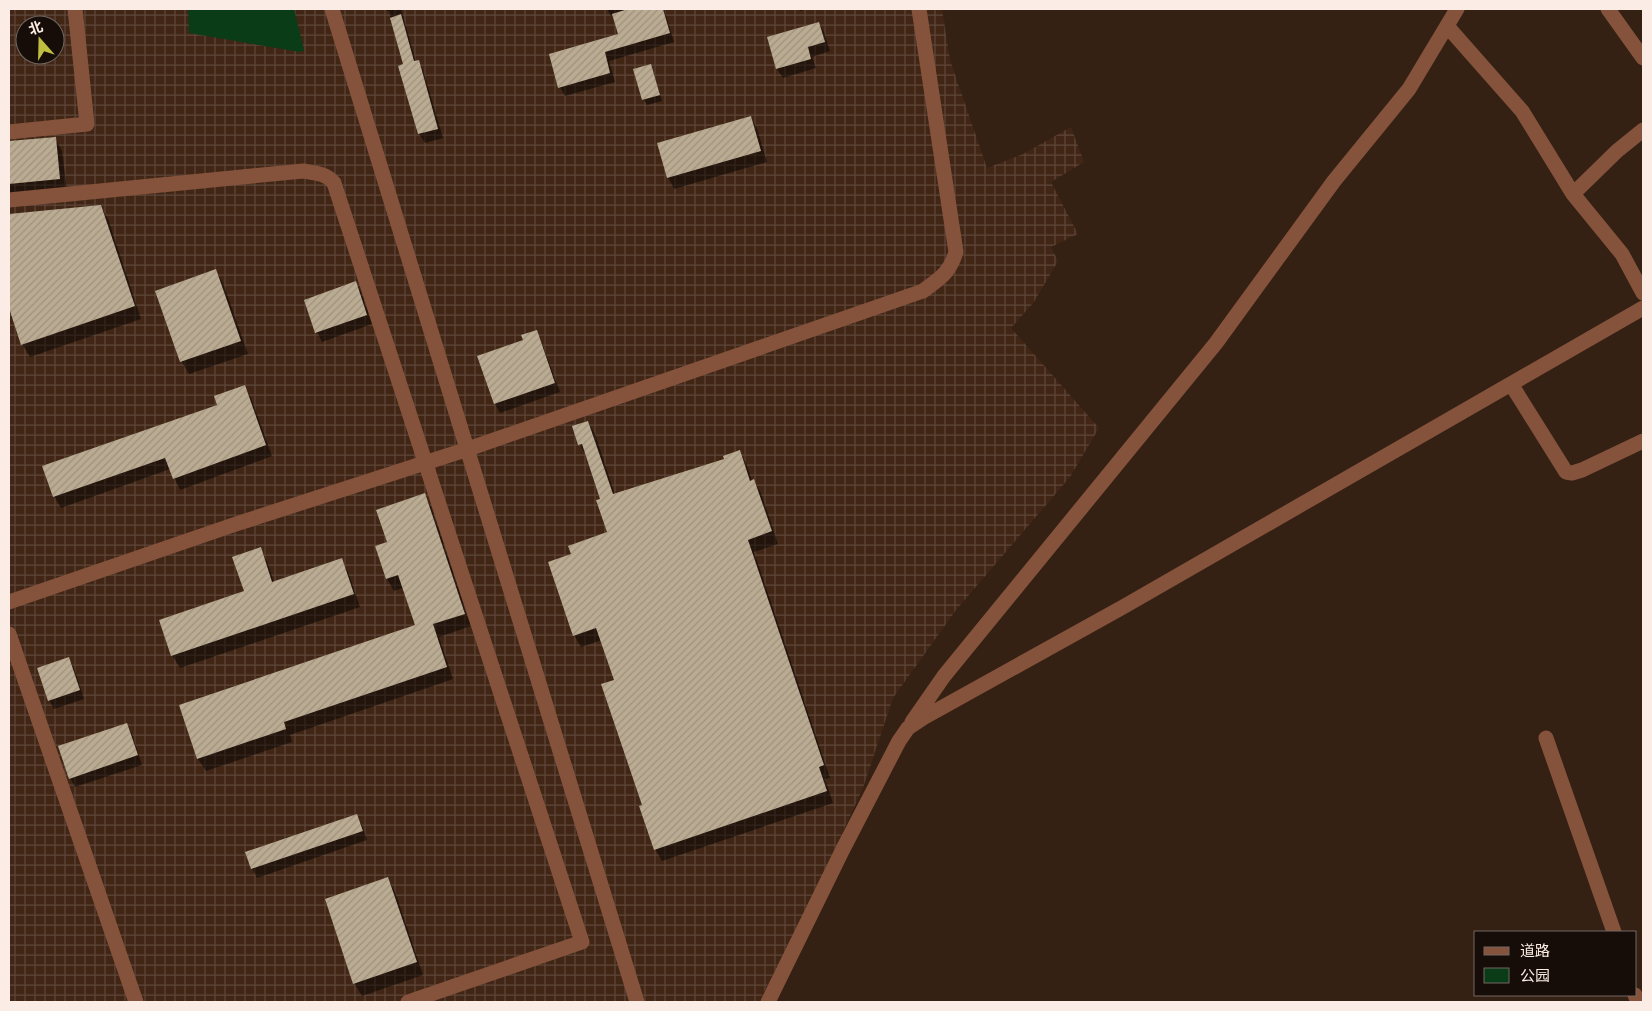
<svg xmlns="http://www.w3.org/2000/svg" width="1652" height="1011" font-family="Barlow,'Noto Sans SC',sans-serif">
<defs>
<pattern id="industrial-grid" width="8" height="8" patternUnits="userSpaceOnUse" patternTransform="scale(1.25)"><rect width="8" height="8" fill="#412616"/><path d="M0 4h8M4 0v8" fill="none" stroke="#5d4638"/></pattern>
<pattern id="building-hatch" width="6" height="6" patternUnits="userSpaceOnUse" patternTransform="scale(1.25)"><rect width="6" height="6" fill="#baab92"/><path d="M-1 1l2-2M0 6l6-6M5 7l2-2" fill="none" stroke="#9e927f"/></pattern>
</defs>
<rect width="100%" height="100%" fill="#352014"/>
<!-- industrial -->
<path fill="url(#industrial-grid)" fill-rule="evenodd" d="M 9,9 L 942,9 L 950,60 L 987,168 L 1023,154 L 1071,127 L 1084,162 L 1051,182 L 1078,234 L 1051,247 L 1058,261 L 1034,302 L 1011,328 L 1099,428 L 1070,477 L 956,610 L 893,698 L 863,788 L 811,901 L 759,1002 L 9,1002 ZM 25,25 L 55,25 L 55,55 L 25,55 Z"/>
<!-- green -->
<path fill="#0b3c18" d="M 188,9 L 294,9 L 304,50 L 300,52 L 189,33 Z"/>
<!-- shadow -->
<path fill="#0007" d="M 386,9 L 401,9 L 416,62 L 418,61 L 423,70 L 443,138 L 425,143 L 419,134 L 400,66 L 404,65 L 389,11 L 387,11 Z
M 607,9 L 664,9 L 674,42 L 609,61 L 615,82 L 565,96 L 560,87 L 619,35 L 614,15 L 611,16 Z
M 799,9 L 809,9 L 800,11 Z
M 819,23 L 824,32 L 830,51 L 812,57 L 816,68 L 783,78 L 777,69 L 769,38 Z
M 650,65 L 653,71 L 662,101 L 647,105 L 643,99 Z
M 751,117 L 757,129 L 767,162 L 674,189 L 668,177 Z
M 55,138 L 62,151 L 67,191 L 9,197 L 9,142 Z
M 100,206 L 108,219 L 141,319 L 30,357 L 22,344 L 9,304 L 9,215 Z
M 216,271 L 223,283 L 248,354 L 189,374 L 182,362 L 157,291 Z
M 356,283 L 361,292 L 372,324 L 322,342 L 317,332 Z
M 536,331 L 541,341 L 560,392 L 500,413 L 495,404 L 524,341 Z
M 244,386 L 251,398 L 272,456 L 180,490 L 170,469 L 61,508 L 54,496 L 219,406 Z
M 588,422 L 595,434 L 615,495 L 726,460 L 739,451 L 746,463 L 752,481 L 754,481 L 761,493 L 778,544 L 754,552 L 830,778 L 825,779 L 833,803 L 662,861 L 655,849 L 616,681 L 602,640 L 581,647 L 574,635 L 573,555 L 609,533 L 602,500 L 587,457 L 580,445 L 574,427 Z
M 424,495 L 431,507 L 471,626 L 439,637 L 453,679 L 290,735 L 292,742 L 206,771 L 198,759 L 180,706 L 416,626 L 403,588 L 394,591 L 387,579 L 376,547 L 388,543 Z
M 260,549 L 267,561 L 274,582 L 341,560 L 348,572 L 360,607 L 180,668 L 172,655 L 245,592 Z
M 69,659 L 74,668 L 84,699 L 54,709 L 49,700 Z
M 127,725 L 132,734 L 142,765 L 75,787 L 70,778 Z
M 356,816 L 362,825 L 367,840 L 257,878 L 252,868 Z
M 388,879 L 395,892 L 423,975 L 362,996 L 354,983 Z"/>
<!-- building -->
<path fill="url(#building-hatch)" d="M 628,9 L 663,9 L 670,33 L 605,52 L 610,73 L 558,88 L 549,54 L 618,34 L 612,14 Z
M 401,14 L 414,61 L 419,60 L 438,129 L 418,134 L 398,66 L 403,64 L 390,18 Z
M 819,22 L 825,42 L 808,47 L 811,59 L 776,69 L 767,37 Z
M 651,64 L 660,95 L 642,100 L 633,69 Z
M 751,116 L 761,151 L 667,178 L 657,143 Z
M 56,137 L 60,179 L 9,184 L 9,141 Z
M 101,205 L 135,306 L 21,345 L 9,308 L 9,214 Z
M 216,269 L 241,341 L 180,362 L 155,291 Z
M 356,281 L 367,315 L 315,333 L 304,300 Z
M 537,330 L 555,383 L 494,404 L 477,356 L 523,340 L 521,335 Z
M 245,385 L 266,445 L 173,479 L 165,458 L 53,497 L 42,466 L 217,405 L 214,396 Z
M 588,421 L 613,494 L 724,459 L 723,456 L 740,450 L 750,481 L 754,479 L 772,531 L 748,540 L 824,765 L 819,767 L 827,791 L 654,850 L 639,806 L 642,805 L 601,684 L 614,680 L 596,628 L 573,636 L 548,562 L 571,554 L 568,546 L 607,532 L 596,500 L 600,499 L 582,444 L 578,445 L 572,426 Z
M 425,493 L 465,614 L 433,624 L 447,667 L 284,722 L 286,729 L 197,759 L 179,705 L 415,625 L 398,575 L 386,579 L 375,546 L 387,542 L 376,510 Z
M 261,547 L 272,582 L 342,558 L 354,594 L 171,656 L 159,620 L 244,591 L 232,557 Z
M 69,657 L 80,690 L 48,701 L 37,668 Z
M 127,723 L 138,755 L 69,779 L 58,746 Z
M 357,814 L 363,831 L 251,869 L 245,852 Z
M 388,877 L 417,962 L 353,984 L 325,899 Z"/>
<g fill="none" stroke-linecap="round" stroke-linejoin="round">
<!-- minor -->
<path stroke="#85533c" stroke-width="15" d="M 332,9 L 637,1002
M 1608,9 L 1643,58
M 1447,26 L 1522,111 L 1573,194 L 1622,254 L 1643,293
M 9,132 L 87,124 L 75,9
M 1573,194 L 1617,151 L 1643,130
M 9,200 L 303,171 C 315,173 326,173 334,183 L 582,942 L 408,1002
M 1511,384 L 1566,472 L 1572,473 L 1582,470 L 1643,441
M 9,602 L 236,524 L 468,449 L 923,291 C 940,278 949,274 956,252 L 919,9
M 9,634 L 136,1002
M 912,722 L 944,676 L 1216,343 L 1334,181 L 1409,89 L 1457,9
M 1546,738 L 1614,932
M 1635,995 L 1638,1002
M 768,1002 L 843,849 L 899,741 L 908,728 L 923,718 L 1123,607 L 1643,308"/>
</g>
<!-- border -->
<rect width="1652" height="1011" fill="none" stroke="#fbede5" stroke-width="20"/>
<!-- legend -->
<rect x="1474" y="931" width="162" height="65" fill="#160d08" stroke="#726760"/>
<rect x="1484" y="947" width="25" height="8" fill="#85533c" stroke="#726760"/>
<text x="1520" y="956" font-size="15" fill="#fbede5">道路</text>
<rect x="1484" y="968" width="25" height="15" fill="#0b3c18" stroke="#726760"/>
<text x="1520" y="981" font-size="15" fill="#fbede5">公园</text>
<!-- north arrow -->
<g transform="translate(40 40) rotate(340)"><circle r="24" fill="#160d08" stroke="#726760"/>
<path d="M0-4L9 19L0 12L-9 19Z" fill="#c0be41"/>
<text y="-8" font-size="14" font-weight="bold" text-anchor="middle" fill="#fbede5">北</text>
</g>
</svg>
